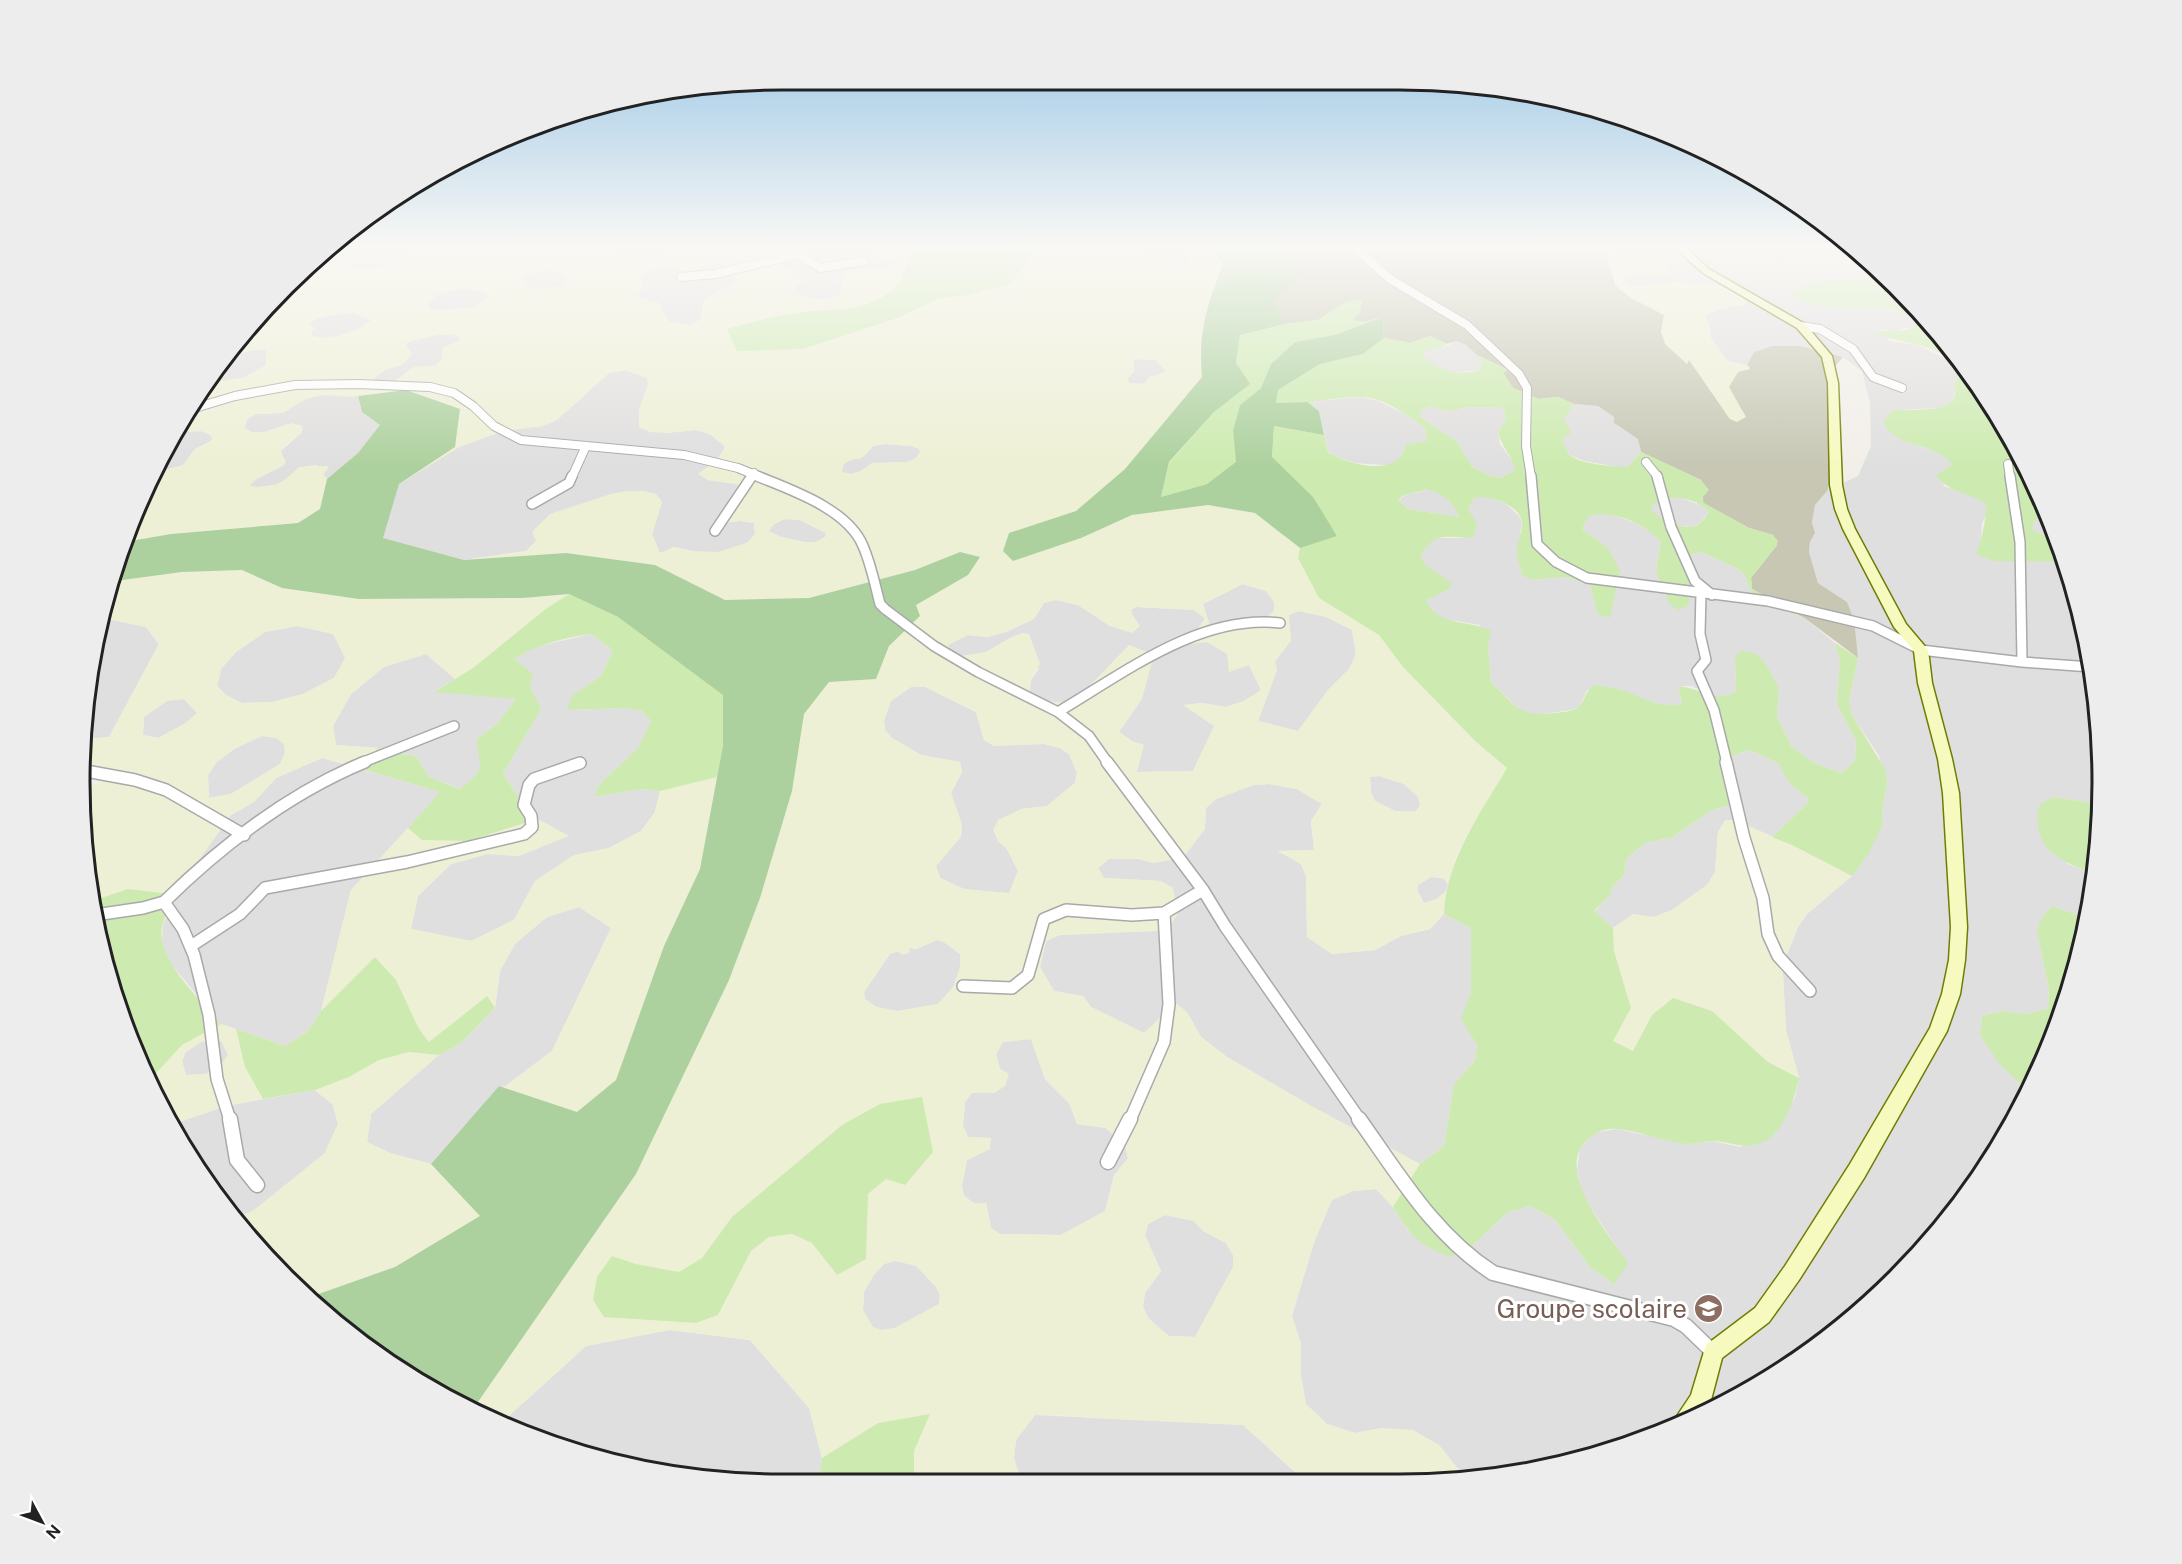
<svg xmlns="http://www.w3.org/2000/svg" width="2182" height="1564" font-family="'Public Sans',sans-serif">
<rect width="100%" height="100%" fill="#f2efe9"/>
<!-- residential -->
<path fill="#e0dfdf" d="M 336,247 L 407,247 L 411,256 L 387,266 L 360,270 L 345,266 L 336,257 Z
M 623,247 L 662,247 L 668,251 L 667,257 L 662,259 L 638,264 L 618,261 L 612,258 L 613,253 Z
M 785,247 L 835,247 L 844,251 L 860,248 L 893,261 L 894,264 L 886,269 L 848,270 L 840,294 L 830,299 L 815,299 L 795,293 L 795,271 L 786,268 L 783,263 L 791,253 Z
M 1143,247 L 1191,247 L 1186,250 L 1185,255 L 1190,260 L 1187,266 L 1166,265 L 1149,257 L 1144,252 Z
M 1613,247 L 1852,247 L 1864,259 L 1861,261 L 1862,267 L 1869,273 L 1863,278 L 1814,282 L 1837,308 L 1875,307 L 1904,313 L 1916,319 L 1915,326 L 1894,331 L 1881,330 L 1890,341 L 1917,345 L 1955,363 L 1961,370 L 1955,383 L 1954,398 L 1949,404 L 1939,408 L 1893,410 L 1913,444 L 1944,454 L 1953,464 L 1943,486 L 1975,496 L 1986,504 L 1987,514 L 1982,523 L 1981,541 L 2067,562 L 2096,690 L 2100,804 L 2053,797 L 2067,864 L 2094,873 L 2086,918 L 2052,906 L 2037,932 L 2049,990 L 2048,1008 L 2027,1014 L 2003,1011 L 1982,1016 L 1980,1035 L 2030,1093 L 1958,1209 L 1863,1310 L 1710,1412 L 1582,1460 L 1492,1478 L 1466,1479 L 1439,1445 L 1382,1428 L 1355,1433 L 1327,1424 L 1306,1404 L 1301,1376 L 1301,1344 L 1292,1316 L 1314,1242 L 1332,1200 L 1353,1191 L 1376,1189 L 1393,1207 L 1408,1230 L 1471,1247 L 1508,1212 L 1531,1206 L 1555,1220 L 1590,1267 L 1627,1263 L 1582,1194 L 1577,1170 L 1580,1148 L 1594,1133 L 1616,1129 L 1689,1144 L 1712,1141 L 1740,1147 L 1776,1132 L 1795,1097 L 1799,1078 L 1786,1030 L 1783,973 L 1786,957 L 1798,927 L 1807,914 L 1852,876 L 1883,824 L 1882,810 L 1887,785 L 1879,756 L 1852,715 L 1849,702 L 1858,658 L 1847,602 L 1818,583 L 1809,552 L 1810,542 L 1815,533 L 1812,523 L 1815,505 L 1828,490 L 1858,476 L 1871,446 L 1870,403 L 1862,371 L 1843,357 L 1800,346 L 1772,346 L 1754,352 L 1747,365 L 1728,361 L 1711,338 L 1709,325 L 1705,316 L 1717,310 L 1746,304 L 1746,301 L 1733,288 L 1727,286 L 1677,282 L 1634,286 L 1624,281 L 1624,278 L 1633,274 L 1645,274 L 1653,260 L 1627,255 L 1619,256 L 1612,251 Z
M 723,260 L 735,277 L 734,283 L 705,299 L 700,320 L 689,325 L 670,322 L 662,310 L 662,304 L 637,297 L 643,284 L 642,275 L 657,267 L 664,265 L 680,269 L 690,276 L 700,267 Z
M 553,270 L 560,273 L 566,282 L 565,286 L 537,289 L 531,288 L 524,281 L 526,275 L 533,272 Z
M 456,289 L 479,290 L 489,296 L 471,308 L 429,310 L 428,303 L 435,296 Z
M 353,313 L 372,320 L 359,329 L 339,336 L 324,338 L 312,336 L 309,325 L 312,321 L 325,316 Z
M 456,334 L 461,340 L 443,348 L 442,359 L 435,366 L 414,367 L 389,385 L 374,380 L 376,376 L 387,369 L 402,365 L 407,342 L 436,335 Z
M 1457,341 L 1466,344 L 1477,355 L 1482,366 L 1479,370 L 1451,373 L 1435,367 L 1424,357 L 1424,351 L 1443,348 Z
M 262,349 L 266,350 L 266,365 L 256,372 L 242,378 L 213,382 L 211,376 L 217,367 L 230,361 L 239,353 Z
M 1133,359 L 1156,360 L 1167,372 L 1149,377 L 1144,384 L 1130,383 L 1126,379 Z
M 625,370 L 647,377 L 648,384 L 639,410 L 665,433 L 696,430 L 710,434 L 719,439 L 725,447 L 718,459 L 699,474 L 708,480 L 736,484 L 744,491 L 723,523 L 740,521 L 754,523 L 755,534 L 747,543 L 718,552 L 703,553 L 674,547 L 660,554 L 652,534 L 662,502 L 656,494 L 643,491 L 611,494 L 536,541 L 526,551 L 464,560 L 382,538 L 399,484 L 459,447 L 503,431 L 542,426 L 557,420 L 609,373 Z
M 329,394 L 358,396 L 362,412 L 381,425 L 358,453 L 327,479 L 323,474 L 325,471 L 317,465 L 300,467 L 285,480 L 275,485 L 258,487 L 249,486 L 256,479 L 284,465 L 281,451 L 301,433 L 301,425 L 288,424 L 264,432 L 253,433 L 245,428 L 247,419 L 256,414 L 271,414 L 311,397 Z
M 1360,397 L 1376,400 L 1407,415 L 1425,428 L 1427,441 L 1405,450 L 1396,462 L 1387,465 L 1354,463 L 1335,456 L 1328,451 L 1319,411 L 1308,402 Z
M 1574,404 L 1598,406 L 1614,417 L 1614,423 L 1638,439 L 1641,452 L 1628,467 L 1618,467 L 1585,461 L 1570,455 L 1562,442 L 1565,436 L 1564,420 Z
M 1429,406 L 1450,412 L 1467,407 L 1503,408 L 1506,419 L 1498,432 L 1500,444 L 1514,463 L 1515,470 L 1501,478 L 1490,476 L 1472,467 L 1457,441 L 1420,417 L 1421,411 Z
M 201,431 L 209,434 L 213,438 L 211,441 L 195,449 L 183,465 L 155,473 L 176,432 Z
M 885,444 L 911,446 L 920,449 L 920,452 L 916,458 L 907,462 L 872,463 L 861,471 L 851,474 L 842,472 L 843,465 L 850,460 L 865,455 L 873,446 Z
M 1426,489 L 1438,492 L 1455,505 L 1459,517 L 1408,509 L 1398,500 L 1410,493 L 1420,492 Z
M 1486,496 L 1506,504 L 1519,516 L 1522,523 L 1517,551 L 1532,580 L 1566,577 L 1590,584 L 1608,548 L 1582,529 L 1589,516 L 1600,513 L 1611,514 L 1635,523 L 1654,534 L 1661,542 L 1656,571 L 1688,560 L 1691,554 L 1702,552 L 1736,568 L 1744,574 L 1754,598 L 1806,619 L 1835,643 L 1840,660 L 1837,704 L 1856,741 L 1855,760 L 1842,773 L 1813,763 L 1791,746 L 1777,716 L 1779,688 L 1735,656 L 1736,691 L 1728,697 L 1717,698 L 1692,686 L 1678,686 L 1682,704 L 1670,706 L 1643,700 L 1619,689 L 1587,690 L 1580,706 L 1571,710 L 1535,715 L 1522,712 L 1491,682 L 1488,647 L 1480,625 L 1444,619 L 1434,614 L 1425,599 L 1448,590 L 1424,565 L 1421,556 L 1429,542 L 1437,538 L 1473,538 L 1468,509 L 1475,497 Z
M 1671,498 L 1682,498 L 1702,506 L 1709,512 L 1700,523 L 1692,527 L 1680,526 L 1657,516 L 1650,510 L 1654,504 L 1665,503 Z
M 2045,517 L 2047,517 L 2060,544 L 2032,529 L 2035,520 Z
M 785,519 L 800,520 L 826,533 L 825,537 L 816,542 L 805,542 L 781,537 L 769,531 L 774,524 Z
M 1242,584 L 1266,591 L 1274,602 L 1274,611 L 1264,620 L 1210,626 L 1203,604 Z
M 1056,600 L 1078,605 L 1110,626 L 1132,614 L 1131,610 L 1136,607 L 1194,610 L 1205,618 L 1198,629 L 1207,642 L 1249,665 L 1261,690 L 1244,701 L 1226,707 L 1202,703 L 1184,705 L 1215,726 L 1193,771 L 1137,772 L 1132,741 L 1118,732 L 1142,699 L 1072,704 L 1046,701 L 1036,697 L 1028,690 L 1030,690 L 1031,680 L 1039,669 L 1012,637 L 986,652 L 962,656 L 952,653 L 947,645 L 968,635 L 987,637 L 1006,632 L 1034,619 L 1044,603 Z
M 1299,611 L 1326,617 L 1352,630 L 1356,654 L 1349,669 L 1329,689 L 1298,731 L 1258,721 L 1277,670 L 1275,662 L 1291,640 L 1288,615 Z
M 113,620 L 146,627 L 159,644 L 109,737 L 86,739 L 86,690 L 104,623 Z
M 297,626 L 334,634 L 346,658 L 334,678 L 303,694 L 272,702 L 242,703 L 226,695 L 217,686 L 221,669 L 236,652 L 265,632 Z
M 591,634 L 613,650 L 601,676 L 573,696 L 568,710 L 625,708 L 642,711 L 651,721 L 639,748 L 599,785 L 595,797 L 642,789 L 660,791 L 655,812 L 641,831 L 609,848 L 574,856 L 535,881 L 514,920 L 471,941 L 411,929 L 418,896 L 451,864 L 488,854 L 519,856 L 531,816 L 503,774 L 541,709 L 513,658 L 530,648 Z
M 426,654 L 455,679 L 435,691 L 517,699 L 498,723 L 477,739 L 481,760 L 478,775 L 461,789 L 429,777 L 417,757 L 378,748 L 336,745 L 333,726 L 351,694 L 384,667 Z
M 911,687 L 925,687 L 976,712 L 984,740 L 994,746 L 1044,744 L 1060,748 L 1069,754 L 1077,773 L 1075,783 L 1047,806 L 1021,809 L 998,841 L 1007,849 L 1018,871 L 1009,894 L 964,889 L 940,878 L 936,866 L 961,836 L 962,825 L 951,793 L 962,772 L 960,762 L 921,755 L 892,738 L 885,730 L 884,720 L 891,701 Z
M 184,699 L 197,713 L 186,723 L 158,738 L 143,735 L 144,717 L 167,701 Z
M 262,736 L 277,738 L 284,744 L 285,753 L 280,764 L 231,794 L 209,798 L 208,775 L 216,763 L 234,749 Z
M 1750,750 L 1778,763 L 1791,784 L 1808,798 L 1807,804 L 1772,837 L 1735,820 L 1718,832 L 1715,872 L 1707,885 L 1672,910 L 1654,917 L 1633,915 L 1613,928 L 1594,912 L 1610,895 L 1612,887 L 1624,875 L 1626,859 L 1645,843 L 1673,837 L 1710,811 L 1736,803 L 1731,761 L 1734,755 Z
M 322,758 L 441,792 L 351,890 L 321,1011 L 307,1032 L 285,1046 L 221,1024 L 167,959 L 162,942 L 163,924 L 191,871 L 231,815 L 254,802 L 276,778 Z
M 1379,776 L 1404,784 L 1418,797 L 1420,805 L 1416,811 L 1395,811 L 1375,801 L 1371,793 L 1370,777 Z
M 1269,784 L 1297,789 L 1322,804 L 1311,821 L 1314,850 L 1279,851 L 1301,864 L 1306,876 L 1307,937 L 1332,954 L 1375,950 L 1401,936 L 1430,929 L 1444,914 L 1471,928 L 1471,992 L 1462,1019 L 1477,1045 L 1475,1061 L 1454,1085 L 1444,1146 L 1420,1164 L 1311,1106 L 1227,1057 L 1201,1037 L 1187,1012 L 1144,1033 L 1091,1007 L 1083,996 L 1054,991 L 1040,967 L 1046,941 L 1060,935 L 1156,931 L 1161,881 L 1104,878 L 1098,868 L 1109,859 L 1139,859 L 1153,863 L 1205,829 L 1206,808 L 1216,799 L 1253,785 Z
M 1431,877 L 1443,878 L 1448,884 L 1446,891 L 1437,899 L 1424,903 L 1418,892 L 1418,885 Z
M 579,907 L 611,928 L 552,1051 L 504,1087 L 499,1086 L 431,1164 L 390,1153 L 367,1142 L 371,1114 L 439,1055 L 460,1044 L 495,1008 L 500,971 L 515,944 L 547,917 Z
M 937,940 L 944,942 L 960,954 L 960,968 L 953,988 L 938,1004 L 898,1011 L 876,1007 L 865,999 L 864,992 L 890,954 L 909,948 L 916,949 Z
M 1031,1039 L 1045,1079 L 1069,1103 L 1077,1124 L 1106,1128 L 1125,1146 L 1129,1158 L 1114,1175 L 1105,1211 L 1061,1235 L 1000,1234 L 991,1228 L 986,1203 L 974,1203 L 964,1196 L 962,1185 L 967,1160 L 990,1149 L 990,1138 L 968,1137 L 963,1126 L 965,1102 L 972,1093 L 994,1093 L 1000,1069 L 996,1054 L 1003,1042 Z
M 222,1041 L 228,1055 L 221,1066 L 206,1074 L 186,1075 L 182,1061 L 186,1052 L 201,1042 Z
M 315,1090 L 333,1105 L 338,1124 L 325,1153 L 253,1211 L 235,1218 L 173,1124 L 226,1106 Z
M 1165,1215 L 1194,1221 L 1203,1231 L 1226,1243 L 1233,1255 L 1233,1267 L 1195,1337 L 1169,1336 L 1149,1319 L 1143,1307 L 1145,1293 L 1161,1271 L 1145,1235 L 1148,1224 Z
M 895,1261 L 916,1265 L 936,1287 L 940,1295 L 939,1304 L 895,1328 L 881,1330 L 873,1328 L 863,1310 L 864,1292 L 873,1276 L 884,1264 Z
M 669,1330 L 750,1340 L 809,1408 L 822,1458 L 819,1483 L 736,1483 L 601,1461 L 501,1423 L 586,1346 Z
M 1035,1415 L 1243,1425 L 1298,1475 L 1293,1480 L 1021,1481 L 1014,1458 L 1016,1440 Z"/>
<!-- construction -->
<path fill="#c7c7b4" d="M 1260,247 L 1601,247 L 1607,254 L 1615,285 L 1631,298 L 1665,315 L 1661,332 L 1689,359 L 1730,419 L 1729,387 L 1732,379 L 1738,372 L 1750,368 L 1747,365 L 1754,352 L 1772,346 L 1800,346 L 1843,357 L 1831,371 L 1828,415 L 1835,444 L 1828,490 L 1815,505 L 1812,523 L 1815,533 L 1810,542 L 1809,552 L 1818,583 L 1847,602 L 1854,620 L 1858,658 L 1806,619 L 1752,589 L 1751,578 L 1777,545 L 1773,535 L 1749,528 L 1703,503 L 1701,480 L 1641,452 L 1638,439 L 1614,423 L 1614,417 L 1598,406 L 1574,404 L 1558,397 L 1538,399 L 1513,388 L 1504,376 L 1503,372 L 1508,370 L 1477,355 L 1466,345 L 1457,341 L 1447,344 L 1430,336 L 1410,343 L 1384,338 L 1383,317 L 1364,322 L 1352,320 L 1346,302 L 1318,320 L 1285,324 L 1274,301 L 1287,252 Z"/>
<!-- farmland -->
<path fill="#eef0d5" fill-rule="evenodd" d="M 336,247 L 336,257 L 345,266 L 360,270 L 380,268 L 408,259 L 411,255 L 407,247 L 623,247 L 613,253 L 612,258 L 618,261 L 639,264 L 667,257 L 668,251 L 662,247 L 785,247 L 791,253 L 783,263 L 784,266 L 795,271 L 803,279 L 794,289 L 795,293 L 815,299 L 830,299 L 840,294 L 842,284 L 837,279 L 848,270 L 886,269 L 894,264 L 893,261 L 861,248 L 844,251 L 835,247 L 916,247 L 911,253 L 906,273 L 892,290 L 855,309 L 805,312 L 766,318 L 727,329 L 737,351 L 803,349 L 900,317 L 939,298 L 970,295 L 1009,284 L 1040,247 L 1143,247 L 1144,252 L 1149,257 L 1177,267 L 1187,266 L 1190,260 L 1185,256 L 1189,248 L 1212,247 L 1223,263 L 1201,331 L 1199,353 L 1202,377 L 1125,469 L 1076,511 L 1009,533 L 1013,561 L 1081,538 L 1132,515 L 1208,505 L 1255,513 L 1300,548 L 1298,558 L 1319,598 L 1379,635 L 1403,667 L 1475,742 L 1507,768 L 1458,850 L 1445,896 L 1444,914 L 1430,929 L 1401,936 L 1375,950 L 1332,954 L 1307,937 L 1306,876 L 1301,864 L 1277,851 L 1314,850 L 1311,821 L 1322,804 L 1297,789 L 1269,784 L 1253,785 L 1216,799 L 1206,808 L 1205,829 L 1183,858 L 1153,863 L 1139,859 L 1109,859 L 1098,868 L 1104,878 L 1161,881 L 1173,888 L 1178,913 L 1171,925 L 1156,931 L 1060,935 L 1046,941 L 1040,967 L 1054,991 L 1083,996 L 1091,1007 L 1144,1033 L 1176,1003 L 1187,1012 L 1201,1037 L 1227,1057 L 1311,1106 L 1420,1164 L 1393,1207 L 1376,1189 L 1353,1191 L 1332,1200 L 1314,1242 L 1292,1316 L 1301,1344 L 1301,1376 L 1306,1404 L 1327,1424 L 1355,1433 L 1382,1428 L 1413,1430 L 1439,1445 L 1466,1479 L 1293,1480 L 1298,1474 L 1243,1425 L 1090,1418 L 1064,1415 L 1035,1415 L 1016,1440 L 1014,1458 L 1021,1481 L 914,1482 L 914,1451 L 930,1414 L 878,1423 L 822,1458 L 809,1408 L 750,1340 L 670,1330 L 586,1346 L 501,1423 L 471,1412 L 636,1174 L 729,980 L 760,897 L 792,791 L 804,714 L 829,682 L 876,679 L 889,646 L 920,616 L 916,605 L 968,575 L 960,552 L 915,570 L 809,598 L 725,600 L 655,565 L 566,553 L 464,560 L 526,551 L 536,541 L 532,532 L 550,514 L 611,494 L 627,491 L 643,491 L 656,494 L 662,502 L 652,534 L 660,553 L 674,547 L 687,551 L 718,552 L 747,543 L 755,534 L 754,523 L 740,521 L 723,523 L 744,490 L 736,484 L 708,480 L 698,474 L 718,459 L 725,447 L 710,434 L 696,430 L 665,433 L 650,432 L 639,427 L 639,410 L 648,385 L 647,378 L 625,370 L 609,373 L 557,420 L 542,426 L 503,431 L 459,447 L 399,484 L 406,390 L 352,397 L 323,395 L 306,399 L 283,413 L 256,414 L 247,419 L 245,428 L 249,432 L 264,432 L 293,423 L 303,428 L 301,433 L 282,448 L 281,452 L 286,462 L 284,465 L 256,479 L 249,486 L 258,487 L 275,485 L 285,480 L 299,467 L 327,466 L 329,468 L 323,474 L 327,479 L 320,509 L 298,523 L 171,534 L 125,542 L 133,513 L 155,473 L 183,465 L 195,449 L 207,444 L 213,438 L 209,434 L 201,431 L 176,432 L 198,392 L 214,370 L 211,376 L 213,382 L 242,378 L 266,365 L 266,351 L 262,349 L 239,353 L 230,361 L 217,367 L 254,319 L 262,312 L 267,311 L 275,304 L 272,303 ZM 723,261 L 735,277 L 734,284 L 705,299 L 700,320 L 689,325 L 670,322 L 662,311 L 662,304 L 638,297 L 643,284 L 642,275 L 657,267 L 664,265 L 680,269 L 690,276 L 700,267 ZM 553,270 L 560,273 L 565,282 L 564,286 L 537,289 L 531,288 L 524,280 L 526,275 L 533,272 ZM 456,289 L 479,290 L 489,296 L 471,308 L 429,310 L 428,303 L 435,296 ZM 353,313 L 372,320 L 359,329 L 339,336 L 324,338 L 312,336 L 311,332 L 316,329 L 309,325 L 312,321 L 325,315 ZM 456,334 L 461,340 L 443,348 L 442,359 L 435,366 L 414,367 L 389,385 L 374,380 L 376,376 L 387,369 L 406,362 L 412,354 L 411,351 L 405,346 L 407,342 L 436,335 ZM 1134,359 L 1156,360 L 1166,372 L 1149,378 L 1144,384 L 1130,383 L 1127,379 L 1134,372 ZM 885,444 L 911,446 L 919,449 L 920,452 L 916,458 L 907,462 L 872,463 L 861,472 L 851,474 L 842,472 L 843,465 L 850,460 L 862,458 L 873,446 ZM 785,519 L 800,520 L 826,533 L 825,537 L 816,542 L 805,542 L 781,537 L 769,531 L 774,524 ZM 1243,584 L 1266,591 L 1274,602 L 1274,611 L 1264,620 L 1210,626 L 1203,604 ZM 1056,600 L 1078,605 L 1110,626 L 1132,633 L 1140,626 L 1132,614 L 1131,610 L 1136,607 L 1194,610 L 1205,619 L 1188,644 L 1207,642 L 1227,654 L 1229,672 L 1249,665 L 1261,690 L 1244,701 L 1226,707 L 1202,703 L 1183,705 L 1214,726 L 1193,771 L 1137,772 L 1144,745 L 1132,741 L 1119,732 L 1142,699 L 1154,655 L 1129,645 L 1072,704 L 1046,701 L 1029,691 L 1031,680 L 1040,664 L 1029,634 L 1023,633 L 1012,637 L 986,652 L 962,656 L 952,653 L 948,645 L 968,635 L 987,637 L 1006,632 L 1034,619 L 1044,603 ZM 1299,611 L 1326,617 L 1352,630 L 1356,654 L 1349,669 L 1329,689 L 1298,731 L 1258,721 L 1277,670 L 1275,661 L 1291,641 L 1289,615 ZM 911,687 L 925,687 L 976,712 L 984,740 L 994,746 L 1044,744 L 1060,748 L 1069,754 L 1077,773 L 1075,783 L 1047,806 L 1021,809 L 998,820 L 993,830 L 998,841 L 1007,849 L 1018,871 L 1009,893 L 964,889 L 940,878 L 936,866 L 961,837 L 962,825 L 951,793 L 962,772 L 960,762 L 921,755 L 892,738 L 885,730 L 884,720 L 891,701 ZM 1379,776 L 1404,784 L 1418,797 L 1420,805 L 1416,811 L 1395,811 L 1375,801 L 1371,793 L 1370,777 ZM 1431,877 L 1443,878 L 1448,884 L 1446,891 L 1437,899 L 1424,903 L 1418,892 L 1418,885 ZM 937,940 L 944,942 L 960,954 L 960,968 L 953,987 L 938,1004 L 898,1011 L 876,1007 L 865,999 L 864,992 L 890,954 L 897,951 L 903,955 L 910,952 L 909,948 L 916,949 ZM 1031,1039 L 1045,1079 L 1069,1103 L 1077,1124 L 1106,1128 L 1125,1146 L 1128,1158 L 1114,1175 L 1105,1211 L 1061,1235 L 1000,1234 L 991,1228 L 986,1203 L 974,1203 L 964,1196 L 962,1185 L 967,1160 L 990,1149 L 991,1138 L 968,1137 L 963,1126 L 965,1102 L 972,1093 L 994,1093 L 1005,1086 L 1009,1074 L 1000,1069 L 996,1054 L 1003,1042 ZM 933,1152 L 886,1178 L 868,1194 L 837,1275 L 812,1243 L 792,1234 L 769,1237 L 751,1251 L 718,1315 L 612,1256 L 636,1264 L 679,1272 L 702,1259 L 732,1217 ZM 1165,1215 L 1194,1221 L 1203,1231 L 1226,1243 L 1233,1255 L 1233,1267 L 1195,1337 L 1169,1336 L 1149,1319 L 1143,1307 L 1145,1293 L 1161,1271 L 1145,1236 L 1148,1224 ZM 895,1261 L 916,1266 L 936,1287 L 940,1295 L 939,1304 L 895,1328 L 881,1330 L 873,1327 L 863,1310 L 864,1292 L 873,1276 L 884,1264 Z
M 1601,247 L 1613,247 L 1612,251 L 1619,256 L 1647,257 L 1663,265 L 1669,272 L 1670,275 L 1664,276 L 1633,274 L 1624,278 L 1624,281 L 1634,286 L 1677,282 L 1727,286 L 1733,288 L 1747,301 L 1746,304 L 1717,310 L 1705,316 L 1709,325 L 1711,338 L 1724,357 L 1728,361 L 1747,365 L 1750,369 L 1738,372 L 1729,387 L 1746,417 L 1737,422 L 1730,419 L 1689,360 L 1687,364 L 1665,344 L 1661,332 L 1664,315 L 1631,298 L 1615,285 L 1608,254 Z
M 242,570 L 282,588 L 359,599 L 523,598 L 569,594 L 547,608 L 473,668 L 455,679 L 426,654 L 384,667 L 351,694 L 333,726 L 336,745 L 378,748 L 358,768 L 322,758 L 276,778 L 254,802 L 231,815 L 191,871 L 178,895 L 128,889 L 92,901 L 86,874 L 86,787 L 105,781 L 111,773 L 103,768 L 86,770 L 86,739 L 109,737 L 159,644 L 146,627 L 113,620 L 104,623 L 115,581 L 182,572 ZM 297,626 L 333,634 L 345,658 L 334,678 L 303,694 L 272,702 L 242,703 L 226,695 L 217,686 L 221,669 L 236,652 L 265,632 ZM 184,699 L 197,713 L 186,723 L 158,738 L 143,735 L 144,717 L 166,701 ZM 262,736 L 276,738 L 284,744 L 285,753 L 280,764 L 231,794 L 209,798 L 208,775 L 216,763 L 234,749 Z
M 717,777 L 700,869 L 664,946 L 616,1080 L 577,1112 L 504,1087 L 552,1051 L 611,928 L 579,907 L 547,917 L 515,944 L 500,971 L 495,1008 L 486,996 L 429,1042 L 419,1029 L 396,980 L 375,957 L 321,1011 L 351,890 L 408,828 L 422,840 L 467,841 L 538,819 L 569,836 L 519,856 L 488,854 L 451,864 L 418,896 L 411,929 L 471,941 L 514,920 L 535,881 L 574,855 L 609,848 L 641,831 L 655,812 L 660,791 Z
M 1725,820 L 1735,820 L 1792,845 L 1852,876 L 1807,914 L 1798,927 L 1786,957 L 1783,973 L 1786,1030 L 1799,1078 L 1768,1062 L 1712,1011 L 1652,1015 L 1633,1051 L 1613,1041 L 1631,1008 L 1614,951 L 1613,928 L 1633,914 L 1654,917 L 1672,910 L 1707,885 L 1715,872 L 1718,832 Z
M 221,1024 L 236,1029 L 245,1067 L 263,1099 L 226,1106 L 173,1124 L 148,1082 L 182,1045 ZM 221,1041 L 228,1055 L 220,1066 L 206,1074 L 186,1075 L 182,1061 L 186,1052 L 201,1042 Z
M 409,1052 L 439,1055 L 371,1114 L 367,1142 L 390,1153 L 431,1164 L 481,1216 L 395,1267 L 310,1297 L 257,1248 L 248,1232 L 245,1231 L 235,1218 L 253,1211 L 325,1153 L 338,1124 L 333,1105 L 315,1090 L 349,1077 L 379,1060 Z"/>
<!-- grass -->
<path fill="#cdebb0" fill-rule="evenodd" d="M 916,247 L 1040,247 L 1009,284 L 970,295 L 939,298 L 900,317 L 803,349 L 737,351 L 727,329 C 752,322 777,315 804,312 C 837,308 862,313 892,290 C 908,278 904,260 916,247 Z
M 1864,259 L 1928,319 L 2008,430 L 2047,517 L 2035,520 L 2032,529 L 2060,544 L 2067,562 L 1994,561 L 1976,554 C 1981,543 1987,516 1986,504 C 1970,493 1948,492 1936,476 L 1952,464 C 1933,440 1897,451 1883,422 L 1893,410 C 1908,409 1947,413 1954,398 C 1956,394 1954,388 1955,383 C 1957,378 1960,376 1961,370 C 1940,342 1899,344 1869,332 L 1906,330 L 1915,326 L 1916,319 C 1907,315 1899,311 1889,309 C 1862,304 1809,315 1790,292 L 1814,282 L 1863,278 L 1869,273 L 1862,267 L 1861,261 Z
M 1362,299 L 1360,313 L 1352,320 L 1364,322 L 1383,317 L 1334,335 L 1295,342 L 1271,364 L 1261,388 L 1240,405 L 1233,430 L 1237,462 L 1207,484 L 1161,497 L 1169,463 L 1214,412 L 1249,384 L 1236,363 L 1240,335 L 1285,324 L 1318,320 L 1346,302 Z
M 1430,336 L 1447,344 L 1443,348 L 1424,351 L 1424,357 C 1441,372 1457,376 1479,370 L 1482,365 L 1477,355 L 1509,370 L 1503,372 L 1513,388 L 1538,399 L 1558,397 L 1574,404 L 1564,420 L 1572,433 L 1565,436 L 1563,442 C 1565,445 1567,452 1570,455 C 1579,464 1616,467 1628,467 L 1641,452 L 1701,480 L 1709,490 L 1702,498 L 1704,503 L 1749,528 L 1773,535 L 1778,541 L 1777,545 L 1751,578 L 1752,589 L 1806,619 L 1754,598 L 1744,574 L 1736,568 L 1702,552 L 1692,554 C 1683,569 1693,590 1688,606 L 1677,610 L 1669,603 L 1656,571 L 1661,542 C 1643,523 1615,510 1589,516 L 1582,529 L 1608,548 L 1620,571 L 1610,618 L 1598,615 L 1590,584 L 1566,577 L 1532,580 L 1522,575 C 1521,568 1517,559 1517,552 C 1516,542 1523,532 1522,523 C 1520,504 1490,496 1475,497 L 1468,509 L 1477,524 L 1473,538 C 1446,538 1435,530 1421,556 L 1425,565 L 1452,583 L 1448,590 L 1426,600 C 1437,627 1469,619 1491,631 L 1488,647 L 1491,682 C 1516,706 1518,717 1555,713 C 1563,712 1571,712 1578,707 C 1585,702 1584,692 1594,685 C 1602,686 1610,687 1618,689 C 1641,695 1655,709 1682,704 L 1678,686 C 1699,687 1717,705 1736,691 L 1735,656 L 1742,651 L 1754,653 L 1764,661 L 1779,688 L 1777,716 L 1791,746 L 1813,763 L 1842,773 L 1855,760 L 1856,741 L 1837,704 L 1840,660 L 1835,643 L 1858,658 L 1849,702 L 1852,715 L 1886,771 L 1887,785 L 1882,810 L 1883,824 L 1869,853 L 1852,876 L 1792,845 L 1772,837 L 1807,804 L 1808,798 L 1791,785 L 1778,763 L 1750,750 L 1734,755 C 1726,771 1737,782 1740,798 L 1736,803 L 1710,811 L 1673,837 L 1645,843 L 1626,859 L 1624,875 L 1612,887 L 1610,895 L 1594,911 L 1613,928 L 1614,951 L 1631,1008 L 1613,1041 L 1633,1051 L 1652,1015 L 1673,998 L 1712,1011 L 1768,1062 L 1799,1078 C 1794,1100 1784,1134 1761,1143 C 1743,1150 1729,1141 1712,1141 C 1704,1141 1697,1144 1689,1144 C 1665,1143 1641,1131 1617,1129 C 1604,1128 1594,1133 1585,1142 C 1556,1173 1610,1236 1628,1263 L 1614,1284 L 1590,1267 L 1555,1220 L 1531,1206 L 1508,1212 L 1471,1247 L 1451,1257 C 1418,1245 1412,1237 1393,1207 L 1420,1164 L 1444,1146 L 1454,1084 L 1475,1061 L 1477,1045 L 1461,1019 L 1471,992 L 1471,928 L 1444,914 C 1446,860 1480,814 1507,768 L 1476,742 L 1403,667 L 1379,635 L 1319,598 L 1298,558 L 1300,548 L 1337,535 L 1272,458 L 1274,426 L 1324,435 L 1328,452 C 1348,465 1399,479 1406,444 L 1427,441 L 1425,428 C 1408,416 1384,397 1361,397 C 1345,397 1326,400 1309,402 L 1319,411 L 1307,402 L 1276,403 L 1278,390 L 1320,364 L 1363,354 L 1384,338 L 1410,343 ZM 1429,406 L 1450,412 L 1467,407 L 1503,408 L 1506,419 L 1498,432 C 1501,447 1513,456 1515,470 L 1501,478 L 1490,476 L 1472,467 L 1457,441 L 1420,417 L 1421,411 ZM 1426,489 C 1442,493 1453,501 1459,517 L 1408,509 L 1398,500 C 1406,491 1417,494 1426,489 ZM 1671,498 C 1685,497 1699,502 1709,512 C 1706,516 1703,521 1699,524 C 1686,533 1661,519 1651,510 L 1654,504 L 1665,503 Z
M 569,594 L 618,617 L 723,694 L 723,745 L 717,777 L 660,791 L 642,789 L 595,797 L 599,785 L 638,748 L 651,721 L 642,711 L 625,708 L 567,710 L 572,696 L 601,676 L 613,650 L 591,634 C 564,638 537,644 514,659 L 533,674 L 530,687 L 541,709 L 503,774 L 531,816 L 538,819 L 467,841 L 422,840 L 408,828 L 440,792 L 358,768 L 378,748 L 417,757 L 429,777 L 460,789 C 489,766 478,770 477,739 L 498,723 L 516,699 L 434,692 L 473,668 L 547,608 Z
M 2053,797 L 2100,804 L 2101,828 L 2094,873 C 2058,861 2031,848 2039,805 Z
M 128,889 L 178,895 C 173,904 166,914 163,923 C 152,956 201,1000 221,1024 L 182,1045 L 148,1082 L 117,1007 L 92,901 Z
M 2052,906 L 2086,918 L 2079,963 L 2030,1093 L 2001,1066 L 1980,1035 L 1982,1016 L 2003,1011 L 2027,1014 L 2048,1008 L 2049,990 L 2037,932 L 2042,917 Z
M 375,957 L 396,980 L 419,1029 L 429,1042 L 487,996 L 495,1008 L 460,1044 L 439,1055 L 409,1052 L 379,1060 L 349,1077 L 315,1090 L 263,1099 L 245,1067 L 236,1029 L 285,1046 L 307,1032 L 321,1011 Z
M 922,1097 L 933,1152 L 905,1185 L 886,1179 L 868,1194 L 866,1259 L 837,1275 L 812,1243 L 792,1234 L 769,1237 L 751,1251 L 718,1315 L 696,1323 L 604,1317 L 593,1300 L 597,1277 L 612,1256 L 636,1264 L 679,1272 L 702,1258 L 732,1217 L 842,1125 L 880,1104 Z
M 930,1414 L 914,1451 L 914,1482 L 819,1483 L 822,1458 L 878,1423 Z"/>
<!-- forest -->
<path fill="#add19e" d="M 1212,247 L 1260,247 L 1287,252 L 1305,270 L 1274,301 L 1285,324 L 1240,335 L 1236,363 L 1250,384 L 1214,412 L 1169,462 L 1161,497 L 1207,484 L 1236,462 L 1233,430 L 1240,405 L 1261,388 L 1271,364 L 1295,342 L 1334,335 L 1383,317 L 1384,338 L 1363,354 L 1320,364 L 1278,390 L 1276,403 L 1307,402 L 1319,411 L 1324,435 L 1274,426 L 1272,457 L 1313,497 L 1337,536 L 1300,548 L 1255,513 L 1208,505 L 1132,515 L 1081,538 L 1013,561 L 1003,551 L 1009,533 L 1076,511 L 1125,469 L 1202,377 C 1198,330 1207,307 1223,264 Z
M 406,390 L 460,409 L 455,447 L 399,484 L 383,538 L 464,560 L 566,553 L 655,565 L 725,600 L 809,598 L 915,570 L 960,552 L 980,557 L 968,575 L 916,605 L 920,616 L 889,646 L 876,679 L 829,682 L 804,714 L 792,791 L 760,898 L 729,980 L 636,1174 L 471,1412 L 355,1340 L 310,1297 L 395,1267 L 480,1216 L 431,1164 L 499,1086 L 577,1112 L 616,1080 L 664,946 L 700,869 L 723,745 L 723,695 L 618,617 L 569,594 L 523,598 L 359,599 L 282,588 L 242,570 L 182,572 L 115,581 L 125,542 L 171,534 L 298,523 L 320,509 L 327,479 L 358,453 L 380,425 L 362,412 L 358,396 Z"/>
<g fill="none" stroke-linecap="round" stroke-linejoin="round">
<defs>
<path id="street-far3" d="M 787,247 L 820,268 L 864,261
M 1354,247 L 1390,279 L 1467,325 L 1519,374 L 1527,388 L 1526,446 L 1531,477
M 681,277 L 715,274 L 797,255
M 1801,326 L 1820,329 L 1853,349 L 1873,377 L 1902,388
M 188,410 L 235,396 L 295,385 L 358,384 L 430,387 L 454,393 L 473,406 L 494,426 L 521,440 L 684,455 L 738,468 L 760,477
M 1646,462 L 1658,477
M 2008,464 L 2010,477
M 572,477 L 586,446
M 751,477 L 754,473"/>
<path id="street-far2" d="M 757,476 C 791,490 848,509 863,546 C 871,564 875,585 880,604 L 885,609 L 934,646 L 978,672 L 1058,712 L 1089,736 L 1108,763
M 1531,476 L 1537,544 L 1556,562 L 1587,578 L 1768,601 L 1873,626 L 1921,650 L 2022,662 L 2091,667
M 1657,476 L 1671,527 L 1695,581 L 1712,595
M 2010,476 L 2020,542 L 2022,662
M 532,504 L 569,483 L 572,476
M 715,531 L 752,476
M 1701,593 L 1700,634 L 1706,660 L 1697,671 L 1714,710 L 1727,763
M 1058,712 C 1124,673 1200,614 1280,623
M 361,763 L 454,726"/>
<path id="street-far1" d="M 1107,762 L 1203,890 L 1225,926 L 1360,1120
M 1726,762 L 1744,838 L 1763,898 L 1768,934 L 1778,956 L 1810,991
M 86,771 L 135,780 L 166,790 L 244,835
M 95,915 L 143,908 L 164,902
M 191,946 L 240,914 L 265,888 L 407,862 L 524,834 L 532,827 L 531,816 L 524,805 L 529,785 L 534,779 L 580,763
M 963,986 L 1012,988 L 1028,975 L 1044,919 L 1066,910 L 1132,915 L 1164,913 L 1203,890
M 230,1120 L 217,1079 L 209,1015 L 194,955 L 183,929 L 164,902 C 222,845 290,793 365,762
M 1130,1120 L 1164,1042 L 1169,1004 L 1164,913"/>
<path id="street" d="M 230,1119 L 237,1160 L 257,1185
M 1359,1119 C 1399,1175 1434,1235 1493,1273 L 1674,1319 L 1686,1326 L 1713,1352
M 1108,1162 L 1130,1119"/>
<path id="secondary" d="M 1674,247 L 1685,247 L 1709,269 L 1805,324 L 1832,356 L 1838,383 L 1842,485 L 1847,509 L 1855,529 L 1906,624 L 1928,650 L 1932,683 L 1952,759 L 1959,793 L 1967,927 L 1965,960 L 1960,994 L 1947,1031 L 1864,1178 L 1799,1280 L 1769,1322 L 1722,1358 L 1711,1400 L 1702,1415 L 1675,1426 L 1673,1422 L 1691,1395 L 1706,1345 L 1755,1308 L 1785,1266 L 1850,1164 L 1930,1028 L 1942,994 L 1949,960 L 1951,927 L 1943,793 L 1938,759 L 1918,683 L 1914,651 L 1894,627 L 1843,529 L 1835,509 L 1830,485 L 1828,383 L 1822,357 L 1797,328 L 1703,273 Z"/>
</defs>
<!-- street-far3 casing -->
<use href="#street-far3" stroke="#a9a9a9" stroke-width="10"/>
<!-- street-far2 casing -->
<use href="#street-far2" stroke="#a9a9a9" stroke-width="12"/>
<!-- street-far1 casing -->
<use href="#street-far1" stroke="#a9a9a9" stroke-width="14"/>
<!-- street casing -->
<use href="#street" stroke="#a9a9a9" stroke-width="17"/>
<!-- secondary casing -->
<use href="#secondary" stroke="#707d05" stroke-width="3"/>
<!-- street-far3 -->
<use href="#street-far3" stroke="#fff" stroke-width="8"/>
<!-- street-far2 -->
<use href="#street-far2" stroke="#fff" stroke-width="9"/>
<!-- street-far1 -->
<use href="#street-far1" stroke="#fff" stroke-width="11"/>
<!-- street -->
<use href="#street" stroke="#fff" stroke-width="14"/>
<!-- secondary -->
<use href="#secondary" fill="#f7fabf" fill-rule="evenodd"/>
</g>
<!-- sky -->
<linearGradient id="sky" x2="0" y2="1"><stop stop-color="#8fc0e4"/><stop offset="0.53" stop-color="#f9f8f5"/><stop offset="1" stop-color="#f9f8f5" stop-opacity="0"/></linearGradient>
<rect width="2182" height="466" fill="url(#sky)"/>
<!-- icons -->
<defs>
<symbol id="school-disc" viewBox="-11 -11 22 22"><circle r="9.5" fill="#8d6e63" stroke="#fff"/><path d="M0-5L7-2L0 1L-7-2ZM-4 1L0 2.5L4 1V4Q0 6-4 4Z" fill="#fff"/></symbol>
</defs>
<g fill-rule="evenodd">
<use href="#school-disc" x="1692" y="1292" width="33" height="33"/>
</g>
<g text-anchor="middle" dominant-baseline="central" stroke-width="6" stroke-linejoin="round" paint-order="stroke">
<!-- near-education labels -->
<g font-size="26" fill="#785e54" stroke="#fff" text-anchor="end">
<text x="1687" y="1308">Groupe scolaire</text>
</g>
</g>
<!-- crop -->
<path d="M0 0H2182V1564H0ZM782 90H1400A692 692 0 0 1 2092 782V782A692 692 0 0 1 1400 1474H782A692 692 0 0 1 90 782V782A692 692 0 0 1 782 90Z" fill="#ededed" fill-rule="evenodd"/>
<path fill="none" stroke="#222" stroke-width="3" d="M782 90H1400A692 692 0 0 1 2092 782V782A692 692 0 0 1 1400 1474H782A692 692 0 0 1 90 782V782A692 692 0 0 1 782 90Z"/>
<!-- north arrow -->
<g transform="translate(42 1522) rotate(131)" stroke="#ffffff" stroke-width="4.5" paint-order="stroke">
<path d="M0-4.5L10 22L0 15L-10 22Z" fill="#222222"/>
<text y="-9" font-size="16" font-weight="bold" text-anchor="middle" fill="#222222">N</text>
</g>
</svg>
